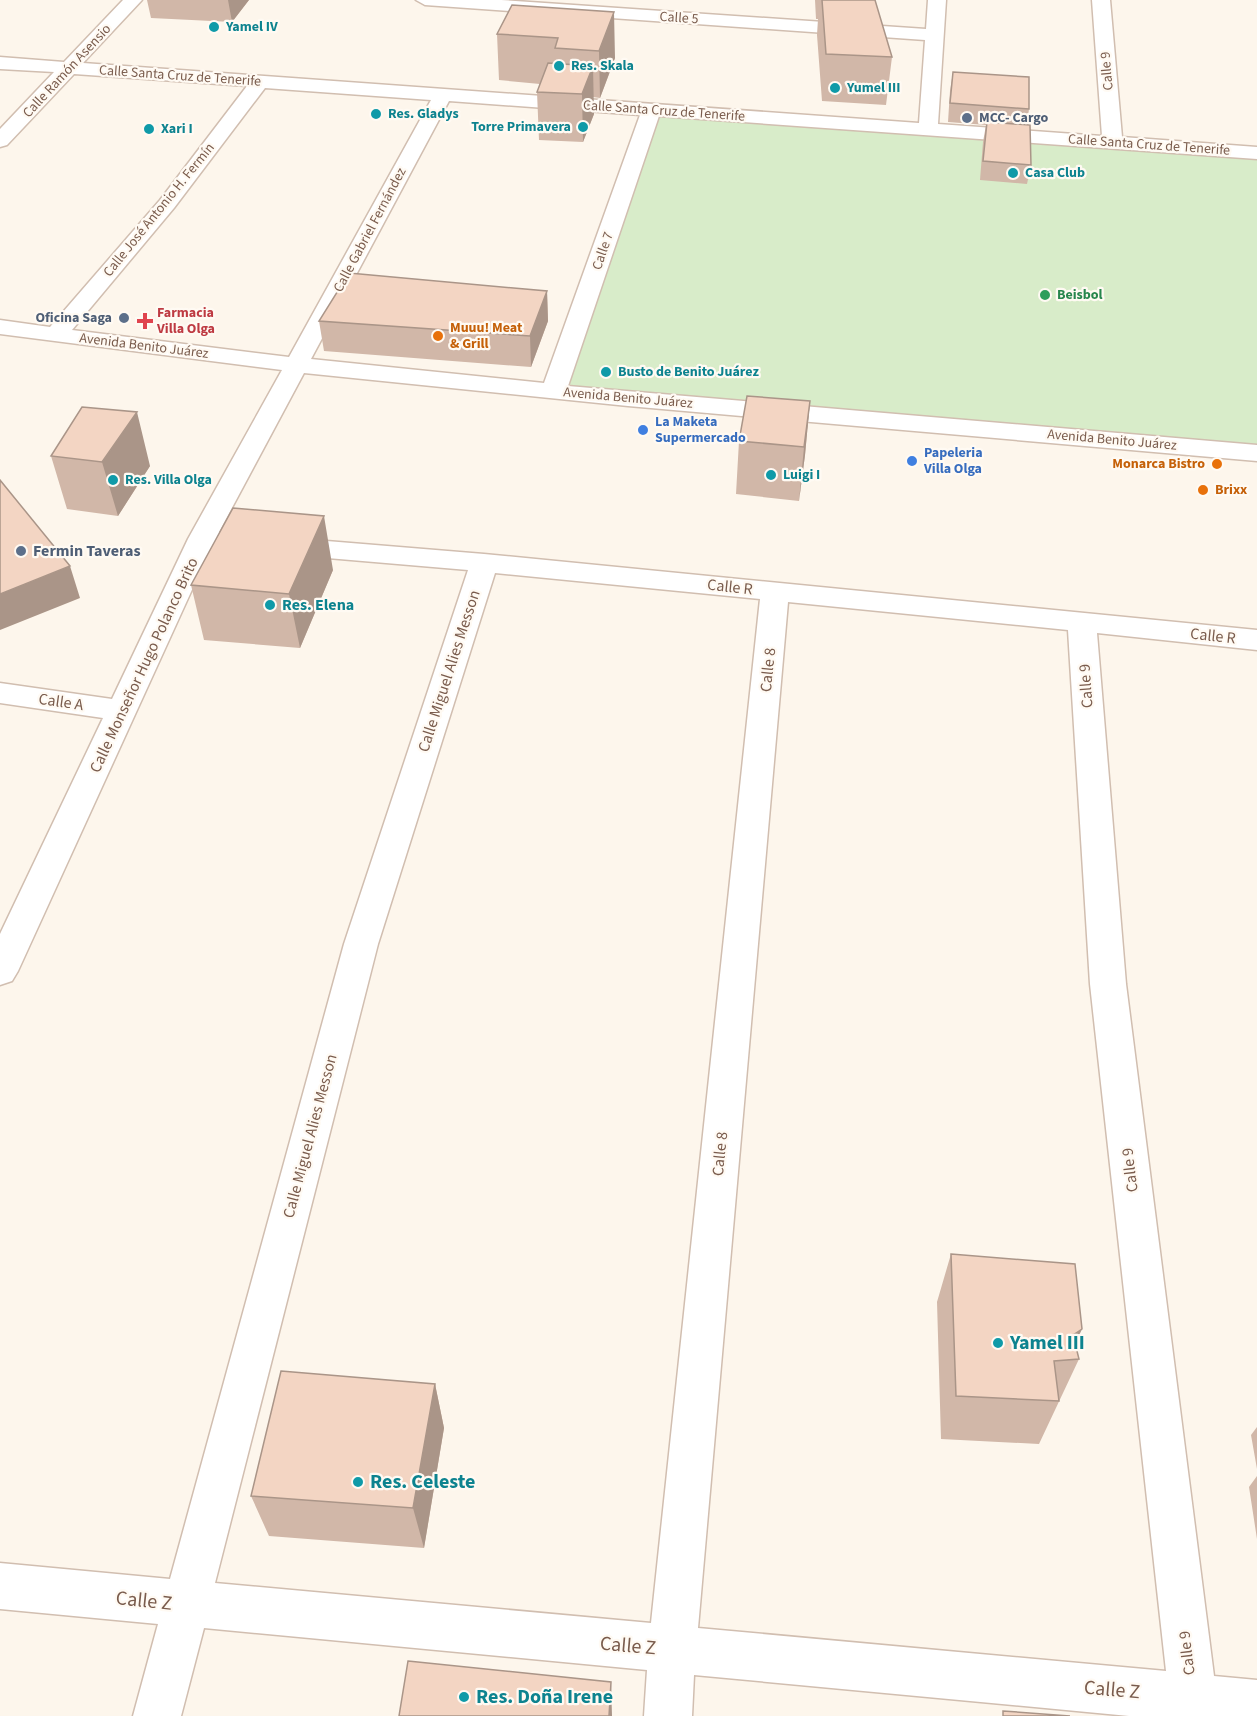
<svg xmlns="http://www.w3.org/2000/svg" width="1257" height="1716" font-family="'Source Sans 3',sans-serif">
<rect width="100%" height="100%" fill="#fdf6ec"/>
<!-- green -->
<path fill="#d8ecc9" d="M 651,110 L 1257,153 L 1257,453 L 554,391 Z"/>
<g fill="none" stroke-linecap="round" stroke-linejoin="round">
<defs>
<path id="minor" d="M 123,0 L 142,0 L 83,63 L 919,123 L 925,40 L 425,5 L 416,0 L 501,0 L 926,29 L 928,0 L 946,0 L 938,124 L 1102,136 L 1092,0 L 1110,0 L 1122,137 L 1257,147 L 1257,159 L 659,116 L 568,386 L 1257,445 L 1257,461 L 628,406 L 304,373 L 219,532 L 484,554 L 1257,630 L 1257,650 L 1097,633 L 1126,984 L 1214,1676 L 1257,1680 L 1257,1716 L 1129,1716 L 694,1675 L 692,1716 L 644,1716 L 647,1670 L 204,1628 L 181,1716 L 133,1716 L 158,1624 L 0,1609 L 0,1563 L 170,1579 L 344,944 L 468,570 L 211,548 L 18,971 L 12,981 L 0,985 L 0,934 L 103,718 L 0,703 L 0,683 L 112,699 L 188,539 L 282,370 L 0,334 L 0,320 L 50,327 L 160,200 L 247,86 L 74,74 L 7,145 L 0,147 L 0,129 L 54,72 L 0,69 L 0,57 L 64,62 ZM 265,88 L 431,100 L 289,357 L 72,330 L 174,208 ZM 449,101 L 640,115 L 544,383 L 311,359 ZM 495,573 L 760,599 L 651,1623 L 215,1583 L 378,944 ZM 788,602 L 1068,630 L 1090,984 L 1166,1671 L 698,1628 Z"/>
</defs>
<!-- minor casing -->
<use href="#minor" stroke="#d1beb0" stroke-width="3"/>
<!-- minor -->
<use href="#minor" fill="#fff" fill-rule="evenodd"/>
</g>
<!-- wall -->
<path fill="#d1b7a8" d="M 147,0 L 249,0 L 232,22 L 151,18 Z
M 815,0 L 875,0 L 892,57 L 886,105 L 822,101 L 817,35 L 818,19 L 816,19 Z
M 512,5 L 615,58 L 600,98 L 593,97 L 594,114 L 583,142 L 539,140 L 537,92 L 540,84 L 499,80 L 497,34 Z
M 953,72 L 1029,109 L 1027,125 L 1031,165 L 1027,184 L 980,180 L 983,142 L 986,125 L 948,122 L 950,91 Z
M 547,291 L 548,321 L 531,367 L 324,351 L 319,321 Z
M 810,401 L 805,455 L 799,501 L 736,494 L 739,441 Z
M 51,456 L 150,466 L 118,516 L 67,509 Z
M 333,570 L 300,648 L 204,640 L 191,585 Z
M 951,1254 L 1075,1344 L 1079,1359 L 1039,1444 L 941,1439 L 937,1302 Z
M 435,1384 L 444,1428 L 424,1548 L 269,1536 L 251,1496 Z
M 1257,1427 L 1257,1469 L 1251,1435 Z
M 1257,1476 L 1257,1539 L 1249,1487 Z"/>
<!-- shaded-wall -->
<path fill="#aa9588" d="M 228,0 L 249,0 L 232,22 Z
M 614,12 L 615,58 L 600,98 L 599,51 Z
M 593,66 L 594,114 L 583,142 L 582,94 Z
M 547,291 L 548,321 L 531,367 L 530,336 Z
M 810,401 L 805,455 L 799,501 L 804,447 Z
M 137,412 L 150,466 L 118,516 L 102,462 Z
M 324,516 L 333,570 L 300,648 L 289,594 Z
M 70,566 L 80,598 L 0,630 L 0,594 Z
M 1082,1329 L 1068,1360 L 1073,1335 Z
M 435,1384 L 444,1428 L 424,1548 L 413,1508 Z
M 611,1682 L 612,1716 L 609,1716 Z"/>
<!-- building -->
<path fill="#f3d5c3" stroke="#aa9588" stroke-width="1.5" d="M 822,0 L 875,0 L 892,57 L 826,54 Z
M 512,5 L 614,12 L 599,51 L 555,48 L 558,38 L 497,34 Z
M 548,63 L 593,66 L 582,94 L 537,92 Z
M 953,72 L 1029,77 L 1029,109 L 950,103 Z
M 987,122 L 1030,125 L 1031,165 L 983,161 Z
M 349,273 L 547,291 L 530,336 L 319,321 Z
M 747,396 L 810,401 L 804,447 L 739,441 Z
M 82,407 L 137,412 L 102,462 L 51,456 Z
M 0,480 L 70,566 L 0,594 Z
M 233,508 L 324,516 L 289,594 L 191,585 Z
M 951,1254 L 1075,1264 L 1082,1329 L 1073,1335 L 1079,1359 L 1054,1361 L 1059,1401 L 956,1396 Z
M 281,1371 L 435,1384 L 413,1508 L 251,1496 Z
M 408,1661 L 611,1682 L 609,1716 L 399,1716 Z
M 1003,1711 L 1070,1716 L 1003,1716 Z"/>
<!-- markers -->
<g fill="#0f9aa8" stroke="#fffaf3" stroke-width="2">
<circle cx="214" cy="27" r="6"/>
<circle cx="559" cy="66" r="6"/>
<circle cx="835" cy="88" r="6"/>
<circle cx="376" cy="114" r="6"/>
<circle cx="583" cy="127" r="6"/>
<circle cx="149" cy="129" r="6"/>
<circle cx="1013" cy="173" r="6"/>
<circle cx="606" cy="372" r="6"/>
<circle cx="771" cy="475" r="6"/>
<circle cx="113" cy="480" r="6"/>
<circle cx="270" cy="605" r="6"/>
<circle cx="998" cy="1343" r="6"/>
<circle cx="358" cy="1482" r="6"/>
<circle cx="464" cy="1697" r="6"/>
</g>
<g fill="#5c6f8a" stroke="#fffaf3" stroke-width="2">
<circle cx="967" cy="118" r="6"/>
<circle cx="124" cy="318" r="6"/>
<circle cx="21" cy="551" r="6"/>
</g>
<circle fill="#2e9e5b" stroke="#fffaf3" stroke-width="2" cx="1045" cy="295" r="6"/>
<path fill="#e0444e" stroke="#fffaf3" stroke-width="2" d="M142 312h6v6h6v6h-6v6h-6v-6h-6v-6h6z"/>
<g fill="#e8710a" stroke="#fffaf3" stroke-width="2">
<circle cx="438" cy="336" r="6"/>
<circle cx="1217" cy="464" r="6"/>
<circle cx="1203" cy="490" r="6"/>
</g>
<g fill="#3f7fe0" stroke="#fffaf3" stroke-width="2">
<circle cx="643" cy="430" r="6"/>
<circle cx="912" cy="461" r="6"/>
</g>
<g text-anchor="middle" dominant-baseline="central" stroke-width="4.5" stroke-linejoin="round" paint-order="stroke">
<!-- far-street labels -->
<g font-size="14" fill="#7a5c4d" stroke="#fffaf3">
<text transform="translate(679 18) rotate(4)">Calle 5</text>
<text transform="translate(67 71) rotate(-47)">Calle Ramón Asensio</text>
<text transform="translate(1107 71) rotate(-95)">Calle 9</text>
<text transform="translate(180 76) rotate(4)">Calle Santa Cruz de Tenerife</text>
<text transform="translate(664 111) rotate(4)">Calle Santa Cruz de Tenerife</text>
<text transform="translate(1149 145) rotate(4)">Calle Santa Cruz de Tenerife</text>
<text transform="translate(159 210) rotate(-51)">Calle José Antonio H. Fermín</text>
<text transform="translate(370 230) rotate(-62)">Calle Gabriel Fernández</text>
<text transform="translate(603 251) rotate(-71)">Calle 7</text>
<text transform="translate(144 346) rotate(7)">Avenida Benito Juárez</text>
<text transform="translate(628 398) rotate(5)">Avenida Benito Juárez</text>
<text transform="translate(1112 440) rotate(5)">Avenida Benito Juárez</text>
</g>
<!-- far-culture labels -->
<g font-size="14" font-weight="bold" fill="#0d838f" stroke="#fffaf3" text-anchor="start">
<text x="226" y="27">Yamel IV</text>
<text x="571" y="66">Res. Skala</text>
<text x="847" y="88">Yumel III</text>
<text x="388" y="114">Res. Gladys</text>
<text x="571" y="127" text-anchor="end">Torre Primavera</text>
<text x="161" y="129">Xari I</text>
<text x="1025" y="173">Casa Club</text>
<text x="618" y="372">Busto de Benito Juárez</text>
<text x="783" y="475">Luigi I</text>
<text x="125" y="480">Res. Villa Olga</text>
</g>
<!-- far-service labels -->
<g font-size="14" font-weight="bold" fill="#4e5e75" stroke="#fffaf3" text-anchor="start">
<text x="979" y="118">MCC- Cargo</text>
<text x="112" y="318" text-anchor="end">Oficina Saga</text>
</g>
<!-- far-leisure labels -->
<g font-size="14" font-weight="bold" fill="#27864d" stroke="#fffaf3" text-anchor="start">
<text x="1057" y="295">Beisbol</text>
</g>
<!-- far-health labels -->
<g font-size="14" font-weight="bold" fill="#be3a42" stroke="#fffaf3" text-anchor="start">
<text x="157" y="313">Farmacia<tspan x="157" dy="16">Villa Olga</tspan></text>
</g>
<!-- far-food labels -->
<g font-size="14" font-weight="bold" fill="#c56008" stroke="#fffaf3" text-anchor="start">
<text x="450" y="328">Muuu! Meat<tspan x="450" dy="16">&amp; Grill</tspan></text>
<text x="1205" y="464" text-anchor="end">Monarca Bistro</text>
<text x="1215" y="490">Brixx</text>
</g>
<!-- far-shop labels -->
<g font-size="14" font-weight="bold" fill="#366cbe" stroke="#fffaf3" text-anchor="start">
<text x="655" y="422">La Maketa<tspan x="655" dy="16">Supermercado</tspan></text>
<text x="924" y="453">Papeleria<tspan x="924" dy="16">Villa Olga</tspan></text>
</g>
<!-- service labels -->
<g font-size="16" font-weight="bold" fill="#4e5e75" stroke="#fffaf3" text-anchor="start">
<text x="33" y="551">Fermin Taveras</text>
</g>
<!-- street labels -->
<g font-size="16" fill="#7a5c4d" stroke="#fffaf3">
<text transform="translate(730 587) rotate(6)">Calle R</text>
<text transform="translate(1213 636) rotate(6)">Calle R</text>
<text transform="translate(144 665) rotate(-65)">Calle Monseñor Hugo Polanco Brito</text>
<text transform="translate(768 670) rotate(-84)">Calle 8</text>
<text transform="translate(449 671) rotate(-72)">Calle Miguel Alies Messon</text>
<text transform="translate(1086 686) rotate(-94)">Calle 9</text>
<text transform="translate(61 702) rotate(8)">Calle A</text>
<text transform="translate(310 1136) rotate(-75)">Calle Miguel Alies Messon</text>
<text transform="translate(720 1154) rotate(-84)">Calle 8</text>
<text transform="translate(1130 1170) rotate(-97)">Calle 9</text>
<text transform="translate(1187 1653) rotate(-97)">Calle 9</text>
</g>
<!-- culture labels -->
<g font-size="16" font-weight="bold" fill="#0d838f" stroke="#fffaf3" text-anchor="start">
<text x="282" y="605">Res. Elena</text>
</g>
<!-- near-culture labels -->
<g font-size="20" font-weight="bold" fill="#0d838f" stroke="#fffaf3" text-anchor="start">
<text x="1010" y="1343">Yamel III</text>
<text x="370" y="1482">Res. Celeste</text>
<text x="476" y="1697">Res. Doña Irene</text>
</g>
<!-- near-street labels -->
<g font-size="20" fill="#7a5c4d" stroke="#fffaf3">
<text transform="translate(144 1601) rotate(6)">Calle Z</text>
<text transform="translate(628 1646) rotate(5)">Calle Z</text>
<text transform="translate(1112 1690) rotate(5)">Calle Z</text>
</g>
</g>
</svg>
